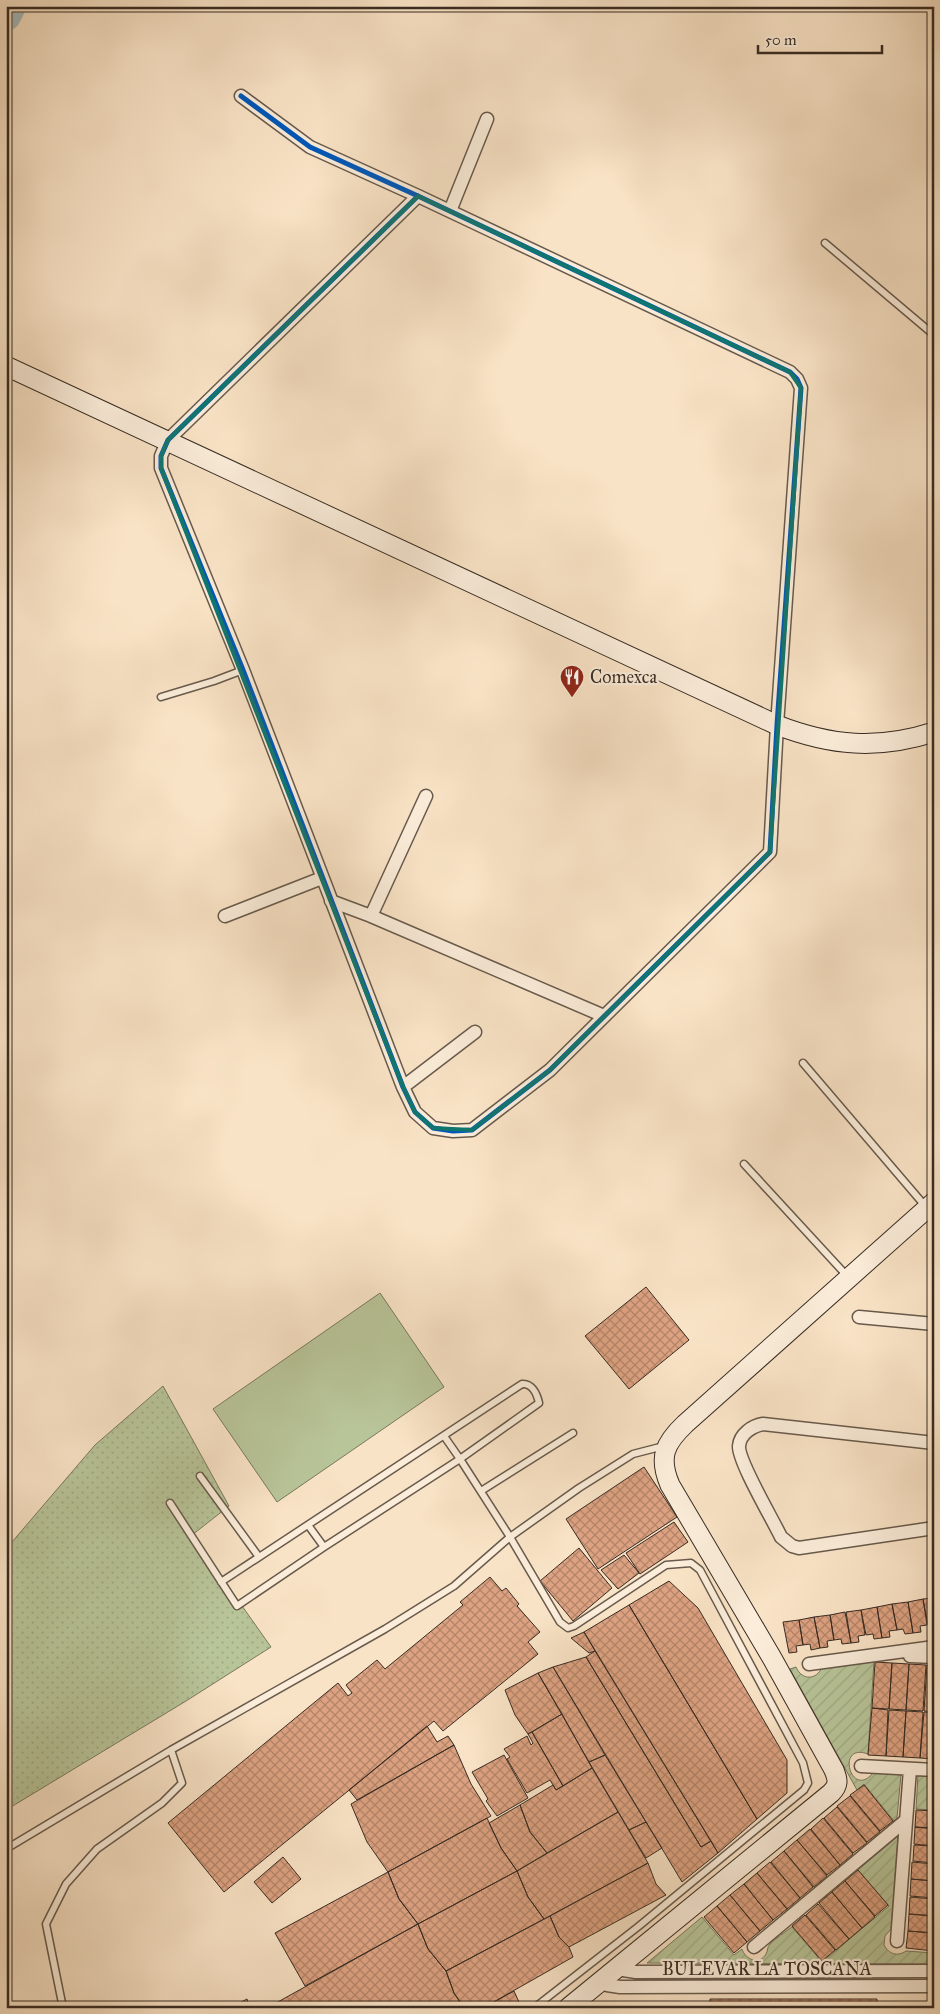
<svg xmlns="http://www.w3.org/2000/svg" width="940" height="2014" font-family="'IM FELL Great Primer',serif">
<defs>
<pattern id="grass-dots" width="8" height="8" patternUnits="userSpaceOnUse" patternTransform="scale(1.25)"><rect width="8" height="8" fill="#b8c599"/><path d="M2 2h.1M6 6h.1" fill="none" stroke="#9fa984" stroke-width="1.8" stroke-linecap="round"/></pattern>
<pattern id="garden-furrows" width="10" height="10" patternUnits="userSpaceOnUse" patternTransform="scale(1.25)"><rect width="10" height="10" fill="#b8c599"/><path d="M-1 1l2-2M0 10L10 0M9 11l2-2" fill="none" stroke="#9fa984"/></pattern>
<pattern id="building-cross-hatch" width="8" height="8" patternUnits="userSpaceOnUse" patternTransform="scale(1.25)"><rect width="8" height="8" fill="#dda281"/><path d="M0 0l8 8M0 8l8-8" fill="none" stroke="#b48469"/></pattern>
</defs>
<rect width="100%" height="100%" fill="#f9e3c6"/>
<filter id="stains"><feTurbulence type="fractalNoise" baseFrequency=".004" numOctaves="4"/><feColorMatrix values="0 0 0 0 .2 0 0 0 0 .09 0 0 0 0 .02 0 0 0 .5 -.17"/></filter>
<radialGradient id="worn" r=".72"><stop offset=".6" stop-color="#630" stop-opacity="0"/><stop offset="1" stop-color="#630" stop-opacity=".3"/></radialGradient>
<!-- grass -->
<path fill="url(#grass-dots)" stroke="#78785e" d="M 163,1386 L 229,1506 L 192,1535 L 271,1647 L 186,1701 L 6,1810 L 6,1549 L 95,1445 Z"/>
<!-- garden -->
<path fill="url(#garden-furrows)" stroke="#78785e" d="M 874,1661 L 868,1754 C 835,1742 851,1800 873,1773 L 901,1774 L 897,1818 L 894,1821 L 864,1784 L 857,1790 L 790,1669 L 796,1667 C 802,1681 817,1680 822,1667 Z
M 918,1775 L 934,1776 L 934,1810 L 916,1809 Z
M 898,1836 L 891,1929 L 885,1936 L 884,1945 C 889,1954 897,1957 906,1951 L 934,1953 L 934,1964 L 647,1963 L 702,1917 L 734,1955 L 742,1949 C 745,1959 759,1966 766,1954 C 768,1951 767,1947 770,1944 C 776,1938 785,1932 792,1927 L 822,1962 L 889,1906 L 858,1870 Z"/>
<!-- pitch -->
<path fill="#b8c599" stroke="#78785e" d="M 380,1293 L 444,1387 L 277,1502 L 213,1409 Z"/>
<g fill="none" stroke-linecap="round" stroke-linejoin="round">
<!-- river -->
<path stroke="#a4bbc1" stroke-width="30" d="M 6,16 L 11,6"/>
</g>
<!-- building -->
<path fill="url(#building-cross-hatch)" stroke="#382c23" d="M 646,1287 L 689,1340 L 629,1389 L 585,1336 Z
M 644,1467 L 677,1517 L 598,1569 L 566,1519 Z
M 674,1522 L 688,1542 L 640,1574 L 626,1553 Z
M 579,1548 L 612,1588 L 573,1621 L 540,1581 Z
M 624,1555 L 639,1573 L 618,1589 L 601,1570 Z
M 490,1577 L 502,1591 L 506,1588 L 519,1604 L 517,1606 L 540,1632 L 528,1642 L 538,1654 L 443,1731 L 434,1721 L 224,1892 L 168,1823 L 338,1683 L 348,1696 L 352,1693 L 346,1685 L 377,1660 L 385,1669 L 463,1605 L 460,1602 Z
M 669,1581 L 698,1608 L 787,1760 L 787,1793 L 757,1819 L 629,1605 Z
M 934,1598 L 934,1624 L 928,1625 L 923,1599 Z
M 923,1599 L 927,1625 L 920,1626 L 921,1632 L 913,1633 L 908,1602 Z
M 908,1602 L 913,1633 L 905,1634 L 903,1629 L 897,1630 L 892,1604 Z
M 892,1604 L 897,1630 L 889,1631 L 890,1637 L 882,1638 L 877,1607 Z
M 629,1605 L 757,1819 L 718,1853 L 584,1632 Z
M 877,1607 L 882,1638 L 874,1639 L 873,1634 L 866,1635 L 861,1610 Z
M 861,1610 L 865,1635 L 858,1636 L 859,1642 L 851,1643 L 846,1612 Z
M 845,1612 L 851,1643 L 842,1644 L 841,1639 L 834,1640 L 830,1615 Z
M 830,1615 L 834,1640 L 827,1641 L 828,1647 L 820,1648 L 814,1617 Z
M 814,1617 L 820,1648 L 811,1650 L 810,1644 L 803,1645 L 799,1620 Z
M 799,1620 L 803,1645 L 796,1646 L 797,1652 L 789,1653 L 783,1622 Z
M 584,1632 L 595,1651 L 589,1653 L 571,1638 Z
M 595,1651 L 711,1841 L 701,1847 L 586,1657 Z
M 586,1657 L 701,1847 L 711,1841 L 718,1853 L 682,1882 L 553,1667 Z
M 875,1662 L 892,1663 L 889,1709 L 872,1708 Z
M 892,1663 L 909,1664 L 906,1710 L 889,1709 Z
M 909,1664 L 926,1665 L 923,1711 L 906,1710 Z
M 927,1665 L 934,1666 L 934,1712 L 924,1711 Z
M 553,1667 L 605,1755 L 589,1762 L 538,1673 Z
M 538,1673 L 562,1714 L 528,1734 L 515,1715 L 505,1690 Z
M 872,1708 L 888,1710 L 886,1756 L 868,1755 Z
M 889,1710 L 906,1711 L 903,1757 L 886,1756 Z
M 906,1711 L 923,1712 L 920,1758 L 903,1757 Z
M 924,1712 L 934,1713 L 934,1759 L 920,1758 Z
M 562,1714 L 592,1768 L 563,1786 L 532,1732 Z
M 427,1726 L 437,1742 L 448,1736 L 454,1745 L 357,1800 L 349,1790 Z
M 532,1732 L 563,1786 L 556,1790 L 550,1780 L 527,1793 L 507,1759 L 510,1757 L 504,1749 L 527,1736 L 531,1745 L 533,1743 L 528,1734 Z
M 454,1745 L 471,1784 L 491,1816 L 388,1872 L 367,1842 L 351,1804 Z
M 504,1755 L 528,1798 L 497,1816 L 486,1801 L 488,1799 L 472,1772 Z
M 605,1755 L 646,1822 L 629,1830 L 589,1762 Z
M 592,1768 L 618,1812 L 547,1853 L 530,1832 L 520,1805 L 553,1785 L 556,1790 Z
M 864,1785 L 893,1821 L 880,1831 L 850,1795 Z
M 850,1796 L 880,1832 L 867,1842 L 837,1806 Z
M 520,1805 L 530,1832 L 547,1853 L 517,1871 L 501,1848 L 489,1823 Z
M 837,1807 L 867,1843 L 853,1853 L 824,1818 Z
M 916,1810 L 934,1811 L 934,1828 L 915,1827 Z
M 618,1812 L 648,1863 L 544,1919 L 528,1897 L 517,1871 Z
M 487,1818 L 501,1848 L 517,1871 L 418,1924 L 399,1899 L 388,1872 Z
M 823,1818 L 853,1854 L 840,1865 L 811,1829 Z
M 646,1822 L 662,1848 L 646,1858 L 629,1830 Z
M 915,1827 L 934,1829 L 934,1846 L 914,1844 Z
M 810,1829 L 840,1865 L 827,1875 L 797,1840 Z
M 797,1840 L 827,1876 L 814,1887 L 784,1851 Z
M 914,1845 L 934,1846 L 934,1863 L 913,1861 Z
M 784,1851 L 813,1887 L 800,1898 L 771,1862 Z
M 283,1857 L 301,1879 L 272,1903 L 254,1882 Z
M 770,1862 L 800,1898 L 787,1909 L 757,1873 Z
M 912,1862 L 934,1864 L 934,1881 L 911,1879 Z
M 648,1863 L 656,1884 L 666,1895 L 569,1947 L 559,1937 L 550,1916 Z
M 858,1870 L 888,1905 L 875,1916 L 845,1881 Z
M 517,1871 L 528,1897 L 544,1919 L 446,1971 L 428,1949 L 418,1924 Z
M 388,1872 L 399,1899 L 418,1924 L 305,1986 L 275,1933 Z
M 757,1873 L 787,1909 L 773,1920 L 744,1884 Z
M 911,1879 L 934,1881 L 934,1898 L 910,1896 Z
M 845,1881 L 875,1917 L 862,1928 L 832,1892 Z
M 744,1884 L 773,1920 L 760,1931 L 730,1895 Z
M 832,1892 L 862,1928 L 849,1939 L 819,1903 Z
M 730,1895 L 760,1931 L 747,1942 L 717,1906 Z
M 910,1897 L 934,1899 L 934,1916 L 909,1914 Z
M 818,1904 L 849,1939 L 836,1950 L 806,1915 Z
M 717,1906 L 747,1942 L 734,1953 L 704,1917 Z
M 909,1914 L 934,1916 L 934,1933 L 908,1931 Z
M 805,1915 L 835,1950 L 822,1961 L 792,1926 Z
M 550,1916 L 559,1937 L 569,1947 L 573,1957 L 483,2008 L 464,2008 L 454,1993 L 446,1971 Z
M 418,1924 L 428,1949 L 446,1971 L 454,1993 L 464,2008 L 267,2008 Z
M 908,1931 L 934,1933 L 934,1951 L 906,1948 Z
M 514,1991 L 519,2002 L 508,2008 L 483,2008 Z
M 247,1999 L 250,2008 L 230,2008 Z
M 710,1999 L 877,1999 L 877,2008 L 710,2008 Z"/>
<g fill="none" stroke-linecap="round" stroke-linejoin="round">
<defs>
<path id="service" d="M 825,243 L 934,335
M 161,697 L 214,681 L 243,670
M 803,1063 L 926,1207
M 744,1164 L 848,1277
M 200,1476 L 259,1557
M 481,1491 L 573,1433
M 170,1503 L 237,1606 L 324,1547 L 460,1459 L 444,1436
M 308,1525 L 324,1547
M 221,1582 L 522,1384 C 532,1383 537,1394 539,1403 L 460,1459 L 510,1537 L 560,1622 L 568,1628 L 574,1626 L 666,1565 L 691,1563 L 700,1570 L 803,1763 L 808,1783 L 804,1790 L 639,1926 L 534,2008
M 6,1849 L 171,1750
M 63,2008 L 46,1924 L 66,1884 L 97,1849 L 162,1803 L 182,1783 L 171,1750 L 385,1629 L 454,1586 L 510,1537 L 579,1488 L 633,1454 L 664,1446"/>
<path id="minor" d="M 241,96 L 310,147 L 418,196 L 790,372 L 797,379 L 801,388 L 777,725 L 770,852 L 550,1070 L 472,1130 L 453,1131 L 433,1128 L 415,1112 L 403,1087 L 243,670 L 161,468 L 161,456 L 168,440 L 418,196
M 450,211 L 487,119
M 331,901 L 371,916 L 604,1016
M 225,916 L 322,878
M 371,916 L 426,796
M 403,1087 L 475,1032
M 859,1317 L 934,1324
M 934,1443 L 763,1424 C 752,1426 740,1434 739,1446 C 738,1461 773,1520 781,1537 L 792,1546 L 799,1548 L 934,1528
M 910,1656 L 934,1657
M 809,1664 L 934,1647
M 861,1766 L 934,1770
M 897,1941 L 910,1769
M 754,1947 L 905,1821
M 618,1967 L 623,1970 L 636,1972 L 934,1971
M 602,1981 L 607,1985 L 620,1987 L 934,1986"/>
<path id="secondary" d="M 6,366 L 777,725 C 831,746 878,750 934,732
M 568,2008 L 831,1793 C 839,1785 838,1780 834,1770 L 772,1658 L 670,1485 C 658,1457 665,1443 685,1424 L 934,1202"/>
</defs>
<!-- service casing -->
<use href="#service" stroke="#685a4c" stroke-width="9"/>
<!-- minor casing -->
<use href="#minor" stroke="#685a4c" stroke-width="15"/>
<!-- secondary casing -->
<use href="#secondary" stroke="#382c23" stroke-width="21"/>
<!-- service -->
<use href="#service" stroke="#fbedda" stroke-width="6"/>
<!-- minor -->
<use href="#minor" stroke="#fbedda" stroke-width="12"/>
<!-- secondary -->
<use href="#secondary" stroke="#fbedda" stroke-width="19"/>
<defs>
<path id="cycleway" d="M 241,96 L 310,147 L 418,196 L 790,372 L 797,379 L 801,388 L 777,725 L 770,852 L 550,1070 L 472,1130 L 453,1131 L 433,1128 L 415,1112 L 403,1087 L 243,670 L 161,468 L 161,456 L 168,440 L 418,196"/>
</defs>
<!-- cycleway casing -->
<use href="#cycleway" stroke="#fbedda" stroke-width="8"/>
<!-- cycleway -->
<use href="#cycleway" stroke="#0057b8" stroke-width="5"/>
</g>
<!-- marked area -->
<path fill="none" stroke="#0f766e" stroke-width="4" stroke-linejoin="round" d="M 418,196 L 790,372 L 801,388 L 770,852 L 550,1070 L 472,1130 L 433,1128 L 415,1112 L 403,1087 L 161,468 L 161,456 L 168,440 Z"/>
<!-- icons -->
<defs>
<symbol id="restaurant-pin" viewBox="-11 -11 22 30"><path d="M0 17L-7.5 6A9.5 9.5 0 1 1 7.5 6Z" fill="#8f2418" stroke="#fbedda"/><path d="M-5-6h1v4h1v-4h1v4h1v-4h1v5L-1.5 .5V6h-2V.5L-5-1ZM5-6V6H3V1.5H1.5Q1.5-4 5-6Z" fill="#fff"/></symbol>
</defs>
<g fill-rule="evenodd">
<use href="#restaurant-pin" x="558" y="663" width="28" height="38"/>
</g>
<g text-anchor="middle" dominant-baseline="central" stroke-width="4.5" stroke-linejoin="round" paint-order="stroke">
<!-- poi labels -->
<g font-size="18" fill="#382c23" stroke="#fbedda" text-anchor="start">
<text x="590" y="677">Comexca</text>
</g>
<!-- street labels -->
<g font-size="18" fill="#382c23" stroke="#fbedda">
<text x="767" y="1969">BULEVAR LA TOSCANA</text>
</g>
</g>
<!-- margin -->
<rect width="940" height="2014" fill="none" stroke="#f9e3c6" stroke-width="25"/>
<rect x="8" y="8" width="925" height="1999" fill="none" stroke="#382c23" stroke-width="2.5"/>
<rect x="12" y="12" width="915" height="1989" fill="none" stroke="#382c23"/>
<!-- scale -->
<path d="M758 45v8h124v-8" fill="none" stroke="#382c23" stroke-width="2.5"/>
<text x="765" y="45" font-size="15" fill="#382c23" stroke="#fbedda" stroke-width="4" paint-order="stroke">50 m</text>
<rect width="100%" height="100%" filter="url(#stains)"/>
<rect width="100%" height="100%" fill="url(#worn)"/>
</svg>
